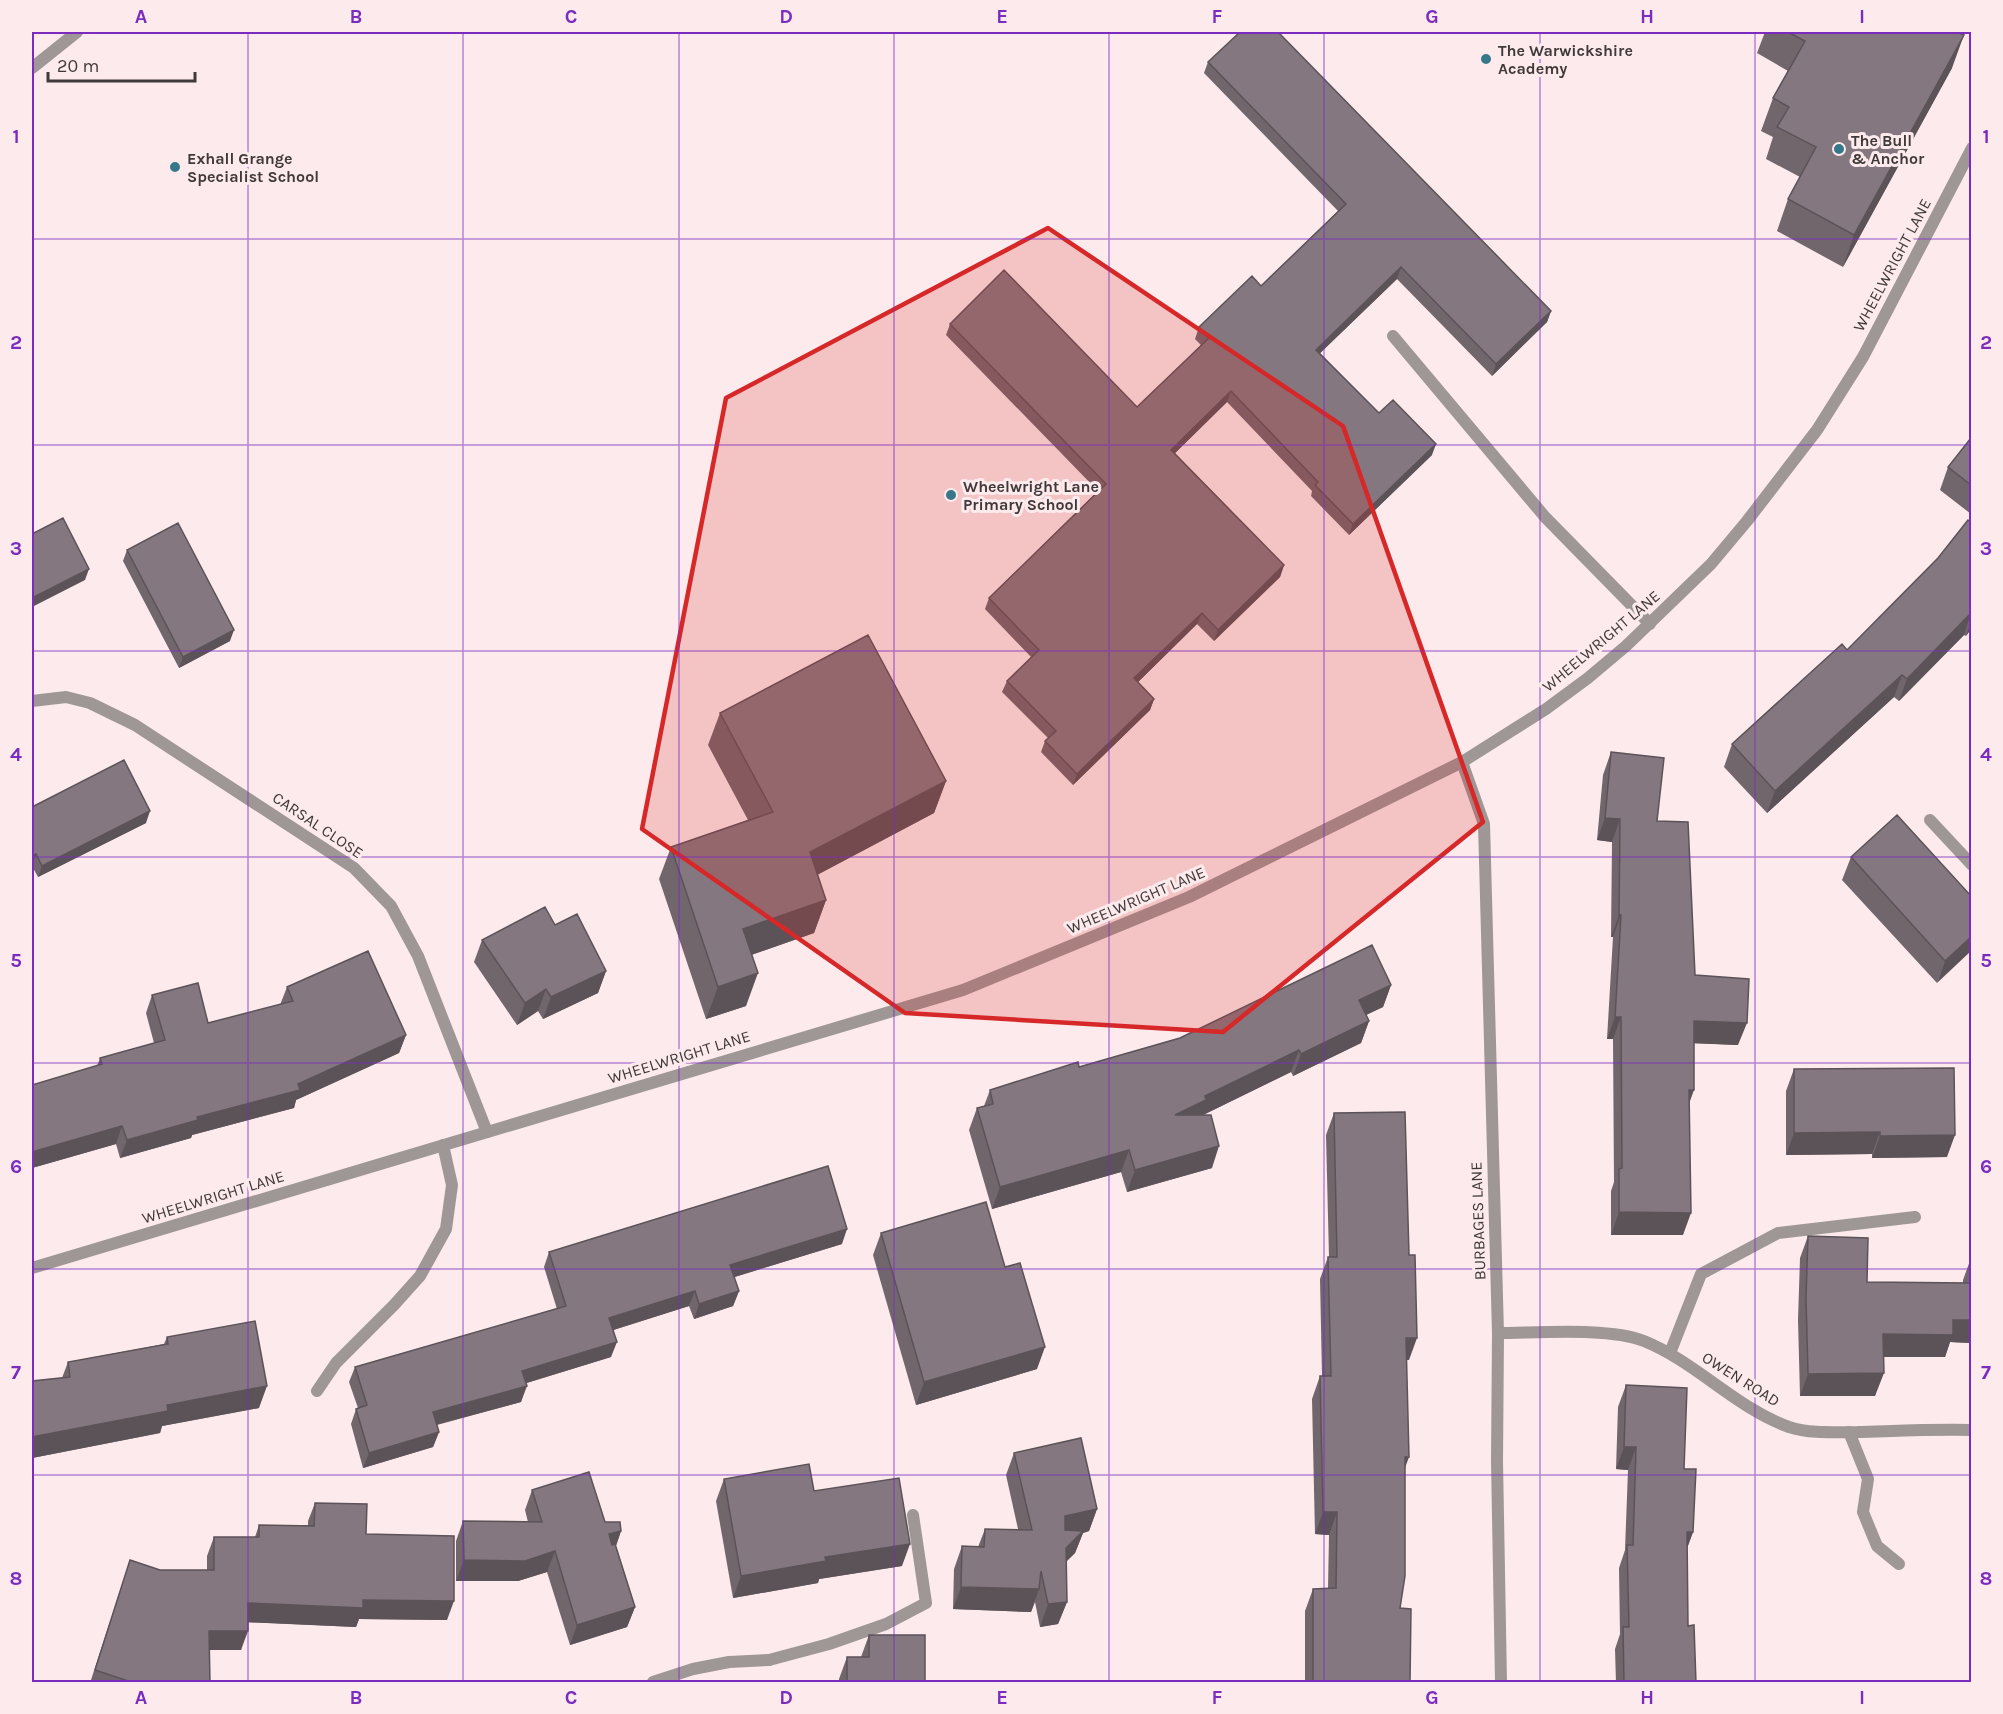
<svg xmlns="http://www.w3.org/2000/svg" width="2003" height="1714" font-family="Karla,sans-serif">
<rect width="100%" height="100%" fill="#fceaec"/>
<g fill="none" stroke-linecap="round" stroke-linejoin="round">
<!-- service -->
<path stroke="#9e9795" stroke-width="12" d="M 32,68 L 77,32
M 1393,336 L 1545,517 L 1650,624
M 317,1391 L 336,1363 L 394,1305 L 420,1276 L 446,1229 L 452,1185 L 443,1145
M 1849,1432 L 1868,1479 L 1863,1512 L 1877,1546 L 1899,1564
M 769,1660 L 829,1644 L 886,1624 L 926,1603 L 913,1515"/>
<!-- minor -->
<path stroke="#9e9795" stroke-width="12" d="M 32,701 L 66,697 L 90,703 L 135,725 L 354,868 L 391,906 L 418,956 L 487,1132
M 1462,762 L 1484,824 L 1498,1333 L 1497,1461 L 1501,1682
M 1930,820 L 1972,865
M 1498,1333 C 1537,1333 1609,1327 1644,1341 C 1696,1362 1736,1408 1789,1427 C 1810,1434 1836,1432 1857,1432 C 1895,1431 1933,1429 1972,1430
M 1670,1353 L 1701,1274 L 1778,1233 L 1915,1217
M 653,1682 L 693,1669 L 729,1662 L 769,1660"/>
<!-- tertiary -->
<path stroke="#9e9795" stroke-width="12" d="M 32,1268 L 963,990 L 1189,897 L 1462,762 L 1546,709 L 1588,678 L 1626,646 L 1711,564 L 1747,521 L 1817,430 L 1863,357 L 1972,148"/>
</g>
<!-- wall -->
<path fill="#72666d" d="M 1765,32 L 1956,32 L 1952,68 L 1843,267 L 1777,231 L 1788,199 L 1800,177 L 1766,159 L 1773,137 L 1761,131 L 1773,98 L 1788,71 L 1757,53 Z
M 1208,62 L 1551,311 L 1547,322 L 1492,376 L 1397,279 L 1320,353 L 1379,413 L 1432,455 L 1349,535 L 1311,496 L 1312,491 L 1227,402 L 1175,453 L 1284,565 L 1280,577 L 1214,641 L 1197,624 L 1138,682 L 1154,699 L 1150,710 L 1073,785 L 1041,752 L 1045,741 L 1048,738 L 1002,692 L 1007,681 L 1031,657 L 985,609 L 989,598 L 1098,491 L 946,335 L 950,324 L 1137,407 L 1201,345 L 1195,339 L 1199,327 L 1261,286 L 1338,211 L 1204,73 Z
M 1971,438 L 1971,514 L 1940,490 L 1948,467 Z
M 1971,522 L 1971,629 L 1966,636 L 1964,635 L 1899,701 L 1894,697 L 1767,813 L 1724,767 L 1732,744 L 1847,650 L 1938,558 Z
M 127,550 L 230,641 L 179,668 L 123,561 Z
M 720,713 L 946,781 L 934,813 L 817,875 L 826,900 L 814,933 L 751,955 L 746,1006 L 706,1019 L 659,879 L 671,847 L 748,820 L 708,745 Z
M 1611,752 L 1657,821 L 1695,975 L 1738,1045 L 1694,1043 L 1689,1102 L 1683,1235 L 1611,1235 L 1611,1191 L 1614,1182 L 1613,1039 L 1607,1039 L 1613,937 L 1611,937 L 1612,842 L 1597,840 L 1603,775 Z
M 32,807 L 146,823 L 38,877 L 32,866 Z
M 1851,857 L 1971,896 L 1937,983 L 1842,880 Z
M 555,925 L 606,971 L 598,993 L 543,1019 L 538,1011 L 517,1025 L 474,962 L 482,940 Z
M 1391,985 L 1383,1007 L 1366,1015 L 1369,1021 L 1361,1043 L 1293,1076 L 1291,1072 L 1203,1115 L 1212,1168 L 1127,1192 L 1121,1172 L 992,1209 L 969,1130 L 977,1108 L 984,1106 L 990,1090 L 1079,1067 Z
M 287,987 L 406,1035 L 399,1053 L 296,1100 L 294,1108 L 192,1135 L 191,1138 L 120,1158 L 116,1144 L 32,1168 L 32,1085 L 97,1066 L 100,1058 L 154,1043 L 146,1013 L 152,995 L 208,1023 L 280,1005 Z
M 1794,1069 L 1947,1157 L 1872,1158 L 1872,1154 L 1786,1155 L 1786,1091 Z
M 1334,1113 L 1409,1360 L 1407,1360 L 1405,1468 L 1400,1608 L 1410,1683 L 1305,1683 L 1305,1611 L 1313,1589 L 1328,1588 L 1329,1535 L 1315,1534 L 1312,1399 L 1320,1376 L 1322,1376 L 1320,1279 L 1328,1257 L 1329,1257 L 1326,1135 Z
M 881,1233 L 1005,1267 L 1037,1369 L 916,1405 L 873,1255 Z
M 1808,1236 L 1867,1282 L 1963,1283 L 1963,1280 L 1971,1258 L 1971,1343 L 1950,1342 L 1945,1357 L 1883,1357 L 1875,1396 L 1800,1396 L 1798,1320 L 1800,1258 Z
M 842,1244 L 734,1277 L 739,1291 L 733,1306 L 694,1319 L 689,1306 L 613,1330 L 611,1357 L 526,1383 L 521,1402 L 437,1425 L 439,1432 L 433,1447 L 363,1468 L 351,1424 L 356,1409 L 358,1408 L 349,1382 L 355,1367 L 557,1309 L 544,1267 L 549,1252 Z
M 167,1337 L 259,1408 L 162,1426 L 160,1433 L 32,1458 L 32,1381 L 62,1378 L 68,1362 L 164,1344 Z
M 1626,1385 L 1684,1469 L 1693,1532 L 1687,1548 L 1688,1626 L 1696,1683 L 1616,1683 L 1615,1649 L 1620,1634 L 1619,1568 L 1625,1550 L 1628,1470 L 1616,1469 L 1618,1407 Z
M 1014,1453 L 1097,1509 L 1089,1531 L 1083,1533 L 1075,1553 L 1066,1562 L 1067,1602 L 1058,1624 L 1040,1627 L 1035,1602 L 1031,1612 L 953,1609 L 954,1569 L 962,1546 L 978,1547 L 985,1529 L 1018,1529 L 1006,1475 Z
M 724,1479 L 814,1491 L 902,1566 L 819,1579 L 818,1583 L 733,1598 L 716,1501 Z
M 532,1490 L 605,1522 L 621,1531 L 616,1546 L 635,1607 L 627,1627 L 570,1645 L 547,1572 L 518,1581 L 456,1581 L 456,1541 L 463,1521 L 528,1522 L 525,1510 Z
M 315,1503 L 366,1534 L 447,1620 L 359,1619 L 356,1627 L 248,1622 L 241,1650 L 210,1650 L 210,1683 L 90,1683 L 130,1560 L 160,1570 L 207,1570 L 207,1556 L 214,1537 L 255,1537 L 259,1525 L 308,1525 L 308,1521 Z
M 869,1635 L 925,1683 L 839,1683 L 839,1679 L 847,1657 L 861,1657 Z"/>
<!-- shaded-wall -->
<path fill="#5c5359" d="M 1964,35 L 1952,68 L 1843,267 L 1854,235 Z
M 1401,267 L 1397,279 L 1312,361 L 1316,350 Z
M 1551,311 L 1547,322 L 1492,376 L 1496,364 Z
M 1231,391 L 1227,402 L 1167,461 L 1171,450 Z
M 1436,444 L 1432,455 L 1349,535 L 1353,524 Z
M 1284,565 L 1280,577 L 1214,641 L 1218,630 Z
M 89,569 L 85,580 L 32,607 L 32,598 Z
M 1202,613 L 1197,624 L 1130,690 L 1134,678 Z
M 1971,613 L 1964,635 L 1899,701 L 1907,679 Z
M 1971,622 L 1971,629 L 1966,636 Z
M 234,630 L 230,641 L 179,668 L 183,657 Z
M 1902,675 L 1894,697 L 1767,813 L 1775,791 Z
M 1154,699 L 1150,710 L 1073,785 L 1077,774 Z
M 946,781 L 934,813 L 798,885 L 810,852 Z
M 150,811 L 146,823 L 38,877 L 42,866 Z
M 1605,818 L 1620,819 L 1612,842 L 1597,840 Z
M 36,854 L 32,866 L 32,857 Z
M 826,900 L 814,933 L 731,962 L 743,929 Z
M 1619,915 L 1621,915 L 1613,937 L 1611,937 Z
M 1971,937 L 1971,951 L 1937,983 L 1945,961 Z
M 606,971 L 598,993 L 543,1019 L 551,997 Z
M 758,973 L 746,1006 L 706,1019 L 718,987 Z
M 1391,985 L 1383,1007 L 1351,1022 L 1359,1000 Z
M 546,989 L 538,1011 L 517,1025 L 525,1003 Z
M 1615,1017 L 1621,1017 L 1613,1039 L 1607,1039 Z
M 1369,1021 L 1361,1043 L 1293,1076 L 1301,1054 Z
M 1694,1021 L 1747,1023 L 1738,1045 L 1686,1043 Z
M 406,1035 L 399,1053 L 296,1100 L 294,1108 L 192,1135 L 191,1138 L 120,1158 L 127,1140 L 298,1084 Z
M 1299,1050 L 1291,1072 L 1201,1116 L 1175,1115 L 1205,1096 Z
M 1689,1090 L 1694,1090 L 1686,1112 Z
M 122,1126 L 116,1144 L 32,1168 L 32,1152 Z
M 1880,1132 L 1872,1154 L 1786,1155 L 1794,1133 Z
M 1955,1135 L 1947,1157 L 1872,1158 L 1880,1136 Z
M 1219,1146 L 1212,1168 L 1127,1192 L 1135,1170 Z
M 1129,1150 L 1121,1172 L 992,1209 L 1000,1187 Z
M 1619,1212 L 1691,1213 L 1683,1235 L 1611,1235 Z
M 847,1229 L 842,1244 L 725,1280 L 730,1265 Z
M 695,1291 L 689,1306 L 604,1333 L 609,1318 Z
M 739,1291 L 733,1306 L 694,1319 L 699,1304 Z
M 1953,1320 L 1971,1320 L 1971,1343 L 1950,1342 L 1945,1357 L 1875,1357 L 1883,1334 Z
M 1406,1338 L 1417,1338 L 1409,1360 L 1398,1360 Z
M 617,1342 L 611,1357 L 517,1386 L 522,1371 Z
M 1045,1347 L 1037,1369 L 916,1405 L 924,1382 Z
M 1884,1373 L 1875,1396 L 1800,1396 L 1808,1374 Z
M 267,1386 L 259,1408 L 162,1426 L 160,1433 L 32,1458 L 32,1437 L 167,1405 Z
M 527,1386 L 521,1402 L 427,1427 L 433,1412 Z
M 439,1432 L 433,1447 L 363,1468 L 369,1453 Z
M 1624,1447 L 1636,1447 L 1628,1470 L 1616,1469 Z
M 1405,1457 L 1409,1457 L 1401,1479 Z
M 1097,1509 L 1089,1531 L 1083,1533 L 1075,1553 L 1057,1570 L 1057,1538 L 1065,1516 Z
M 1323,1512 L 1337,1512 L 1329,1535 L 1315,1534 Z
M 621,1531 L 614,1551 L 609,1534 Z
M 1687,1532 L 1693,1532 L 1685,1554 Z
M 910,1544 L 902,1566 L 819,1579 L 818,1583 L 733,1598 L 741,1576 L 825,1557 Z
M 555,1551 L 547,1572 L 518,1581 L 456,1581 L 464,1560 Z
M 961,1587 L 1039,1589 L 1031,1612 L 953,1609 Z
M 363,1600 L 454,1601 L 447,1620 L 359,1619 L 356,1627 L 241,1622 L 248,1603 Z
M 1067,1602 L 1058,1624 L 1040,1627 L 1048,1604 Z
M 635,1607 L 627,1627 L 570,1645 L 577,1625 Z
M 209,1631 L 248,1631 L 241,1650 L 203,1650 Z"/>
<!-- building -->
<path fill="#84777f" stroke="#5c5359" stroke-width="1.5" d="M 1240,32 L 1278,32 L 1551,311 L 1496,364 L 1401,267 L 1316,350 L 1379,413 L 1393,400 L 1436,444 L 1353,524 L 1315,485 L 1318,482 L 1231,391 L 1171,450 L 1284,565 L 1218,630 L 1202,613 L 1134,678 L 1154,699 L 1077,774 L 1045,741 L 1056,731 L 1007,681 L 1039,650 L 989,598 L 1106,484 L 950,324 L 1004,270 L 1137,407 L 1209,338 L 1199,327 L 1252,276 L 1261,286 L 1346,204 L 1208,62 Z
M 1788,32 L 1956,32 L 1964,35 L 1854,235 L 1788,199 L 1816,147 L 1777,127 L 1789,107 L 1773,98 L 1805,41 Z
M 1971,438 L 1971,485 L 1948,467 Z
M 63,518 L 89,569 L 32,598 L 32,534 Z
M 1968,520 L 1971,522 L 1971,613 L 1907,679 L 1902,675 L 1775,791 L 1732,744 L 1842,644 L 1847,650 L 1938,558 Z
M 178,523 L 234,630 L 183,657 L 127,550 Z
M 868,635 L 946,781 L 810,852 L 826,900 L 743,929 L 758,973 L 718,987 L 671,847 L 773,812 L 720,713 Z
M 1611,752 L 1664,758 L 1657,821 L 1688,822 L 1695,975 L 1749,979 L 1747,1023 L 1694,1021 L 1694,1090 L 1689,1090 L 1691,1213 L 1619,1212 L 1619,1169 L 1622,1168 L 1621,1017 L 1615,1017 L 1621,915 L 1619,915 L 1620,819 L 1605,818 Z
M 124,760 L 150,811 L 42,866 L 36,854 L 32,857 L 32,807 Z
M 1897,815 L 1971,896 L 1971,937 L 1945,961 L 1851,857 Z
M 545,907 L 555,925 L 577,914 L 606,971 L 551,997 L 546,989 L 525,1003 L 482,940 Z
M 1372,945 L 1391,985 L 1359,1000 L 1369,1021 L 1301,1054 L 1299,1050 L 1205,1096 L 1206,1100 L 1175,1115 L 1211,1115 L 1219,1146 L 1135,1170 L 1129,1150 L 1000,1187 L 977,1108 L 993,1104 L 990,1090 L 1078,1062 L 1079,1067 L 1180,1038 Z
M 368,951 L 406,1035 L 298,1084 L 300,1090 L 197,1117 L 198,1120 L 127,1140 L 122,1126 L 32,1152 L 32,1085 L 102,1064 L 100,1058 L 165,1040 L 152,995 L 198,983 L 208,1023 L 293,1001 L 287,987 Z
M 1954,1068 L 1955,1135 L 1880,1136 L 1880,1132 L 1794,1133 L 1794,1069 Z
M 1405,1112 L 1409,1255 L 1415,1255 L 1417,1338 L 1406,1338 L 1409,1457 L 1405,1457 L 1405,1576 L 1400,1608 L 1411,1609 L 1410,1683 L 1313,1683 L 1313,1589 L 1336,1588 L 1337,1512 L 1323,1512 L 1320,1376 L 1331,1376 L 1328,1257 L 1337,1257 L 1334,1113 Z
M 828,1166 L 847,1229 L 730,1265 L 739,1291 L 699,1304 L 695,1291 L 609,1318 L 617,1342 L 522,1371 L 527,1386 L 433,1412 L 439,1432 L 369,1453 L 356,1409 L 367,1405 L 355,1367 L 566,1306 L 549,1252 Z
M 986,1202 L 1005,1267 L 1020,1263 L 1045,1347 L 924,1382 L 881,1233 Z
M 1808,1236 L 1868,1238 L 1867,1282 L 1970,1283 L 1971,1258 L 1971,1320 L 1953,1320 L 1953,1335 L 1883,1334 L 1884,1373 L 1808,1374 L 1806,1298 Z
M 255,1321 L 267,1386 L 167,1405 L 168,1411 L 32,1437 L 32,1381 L 70,1377 L 68,1362 L 168,1344 L 167,1337 Z
M 1626,1385 L 1687,1388 L 1684,1469 L 1696,1469 L 1693,1532 L 1687,1532 L 1688,1626 L 1694,1625 L 1696,1683 L 1624,1683 L 1623,1627 L 1629,1627 L 1627,1545 L 1633,1545 L 1636,1447 L 1624,1447 Z
M 1081,1438 L 1097,1509 L 1065,1516 L 1065,1530 L 1083,1531 L 1066,1548 L 1067,1602 L 1048,1604 L 1041,1571 L 1039,1589 L 961,1587 L 962,1546 L 984,1547 L 985,1529 L 1032,1530 L 1014,1453 Z
M 809,1464 L 814,1491 L 899,1478 L 910,1544 L 825,1557 L 826,1561 L 741,1576 L 724,1479 Z
M 589,1472 L 605,1522 L 620,1522 L 621,1531 L 609,1534 L 612,1545 L 615,1544 L 635,1607 L 577,1625 L 555,1551 L 525,1561 L 464,1560 L 463,1521 L 542,1522 L 532,1490 Z
M 315,1503 L 367,1504 L 366,1534 L 454,1536 L 454,1601 L 363,1600 L 363,1608 L 248,1603 L 248,1631 L 209,1631 L 210,1683 L 134,1683 L 95,1670 L 130,1560 L 160,1570 L 214,1570 L 214,1537 L 259,1537 L 259,1525 L 314,1526 Z
M 869,1635 L 925,1635 L 925,1683 L 847,1683 L 847,1657 L 869,1657 Z"/>
<!-- marked area -->
<path fill="#d62828" fill-opacity="0.2" stroke="#d62828" stroke-width="4.5" stroke-linejoin="round" d="M 1048,228 L 1343,426 L 1483,822 L 1223,1032 L 905,1013 L 642,829 L 726,398 Z"/>
<!-- grid -->
<path fill="none" stroke="#7b2cbf" stroke-width="1.5" stroke-opacity="0.55" d="M 248,32 L 248,1682M 463,32 L 463,1682M 679,32 L 679,1682M 894,32 L 894,1682M 1109,32 L 1109,1682M 1324,32 L 1324,1682M 1540,32 L 1540,1682M 1755,32 L 1755,1682M 32,239 L 1972,239M 32,445 L 1972,445M 32,651 L 1972,651M 32,857 L 1972,857M 32,1063 L 1972,1063M 32,1269 L 1972,1269M 32,1475 L 1972,1475"/>
<!-- markers -->
<g fill="#36778a" stroke="#fceaec" stroke-width="2">
<circle cx="1486" cy="59" r="6"/>
<circle cx="1839" cy="149" r="6"/>
<circle cx="175" cy="167" r="6"/>
<circle cx="951" cy="495" r="6"/>
</g>
<g text-anchor="middle" dominant-baseline="central" stroke-width="6" stroke-linejoin="round" paint-order="stroke">
<!-- poi labels -->
<g font-size="16" font-weight="bold" fill="#40393a" stroke="#fceaec" text-anchor="start">
<text x="1498" y="50">The Warwickshire<tspan x="1498" dy="18">Academy</tspan></text>
<text x="1851" y="140">The Bull<tspan x="1851" dy="18">&amp; Anchor</tspan></text>
<text x="187" y="158">Exhall Grange<tspan x="187" dy="18">Specialist School</tspan></text>
<text x="963" y="486">Wheelwright Lane<tspan x="963" dy="18">Primary School</tspan></text>
</g>
<!-- street labels -->
<g font-size="16" fill="#40393a" stroke="#fceaec">
<text transform="translate(1892 265) rotate(-62)">WHEELWRIGHT LANE</text>
<text transform="translate(1601 641) rotate(-40)">WHEELWRIGHT LANE</text>
<text transform="translate(318 825) rotate(34)">CARSAL CLOSE</text>
<text transform="translate(1136 900) rotate(-23)">WHEELWRIGHT LANE</text>
<text transform="translate(679 1057) rotate(-17)">WHEELWRIGHT LANE</text>
<text transform="translate(213 1197) rotate(-17)">WHEELWRIGHT LANE</text>
<text transform="translate(1478 1221) rotate(-92)">BURBAGES LANE</text>
<text transform="translate(1741 1379) rotate(32)">OWEN ROAD</text>
</g>
</g>
<!-- border -->
<rect width="2003" height="1714" fill="none" stroke="#fceaec" stroke-width="66"/>
<!-- scale -->
<path d="M48 72v9h147v-9" fill="none" stroke="#40393a" stroke-width="3"/>
<text x="57" y="72" font-size="18" fill="#40393a" stroke="#fceaec" stroke-width="4.5" paint-order="stroke">20 m</text>
<rect x="33" y="33" width="1937" height="1648" fill="none" stroke="#7b2cbf" stroke-width="2"/>
<g font-size="20" text-anchor="middle" font-weight="bold" fill="#7b2cbf">
<text x="141" y="23">A</text>
<text x="356" y="23">B</text>
<text x="571" y="23">C</text>
<text x="786" y="23">D</text>
<text x="1002" y="23">E</text>
<text x="1217" y="23">F</text>
<text x="1432" y="23">G</text>
<text x="1647" y="23">H</text>
<text x="1862" y="23">I</text>
<text x="16" y="143">1</text>
<text x="1986" y="143">1</text>
<text x="16" y="349">2</text>
<text x="1986" y="349">2</text>
<text x="16" y="555">3</text>
<text x="1986" y="555">3</text>
<text x="16" y="761">4</text>
<text x="1986" y="761">4</text>
<text x="16" y="967">5</text>
<text x="1986" y="967">5</text>
<text x="16" y="1173">6</text>
<text x="1986" y="1173">6</text>
<text x="16" y="1379">7</text>
<text x="1986" y="1379">7</text>
<text x="16" y="1585">8</text>
<text x="1986" y="1585">8</text>
<text x="141" y="1704">A</text>
<text x="356" y="1704">B</text>
<text x="571" y="1704">C</text>
<text x="786" y="1704">D</text>
<text x="1002" y="1704">E</text>
<text x="1217" y="1704">F</text>
<text x="1432" y="1704">G</text>
<text x="1647" y="1704">H</text>
<text x="1862" y="1704">I</text>
</g>
</svg>
